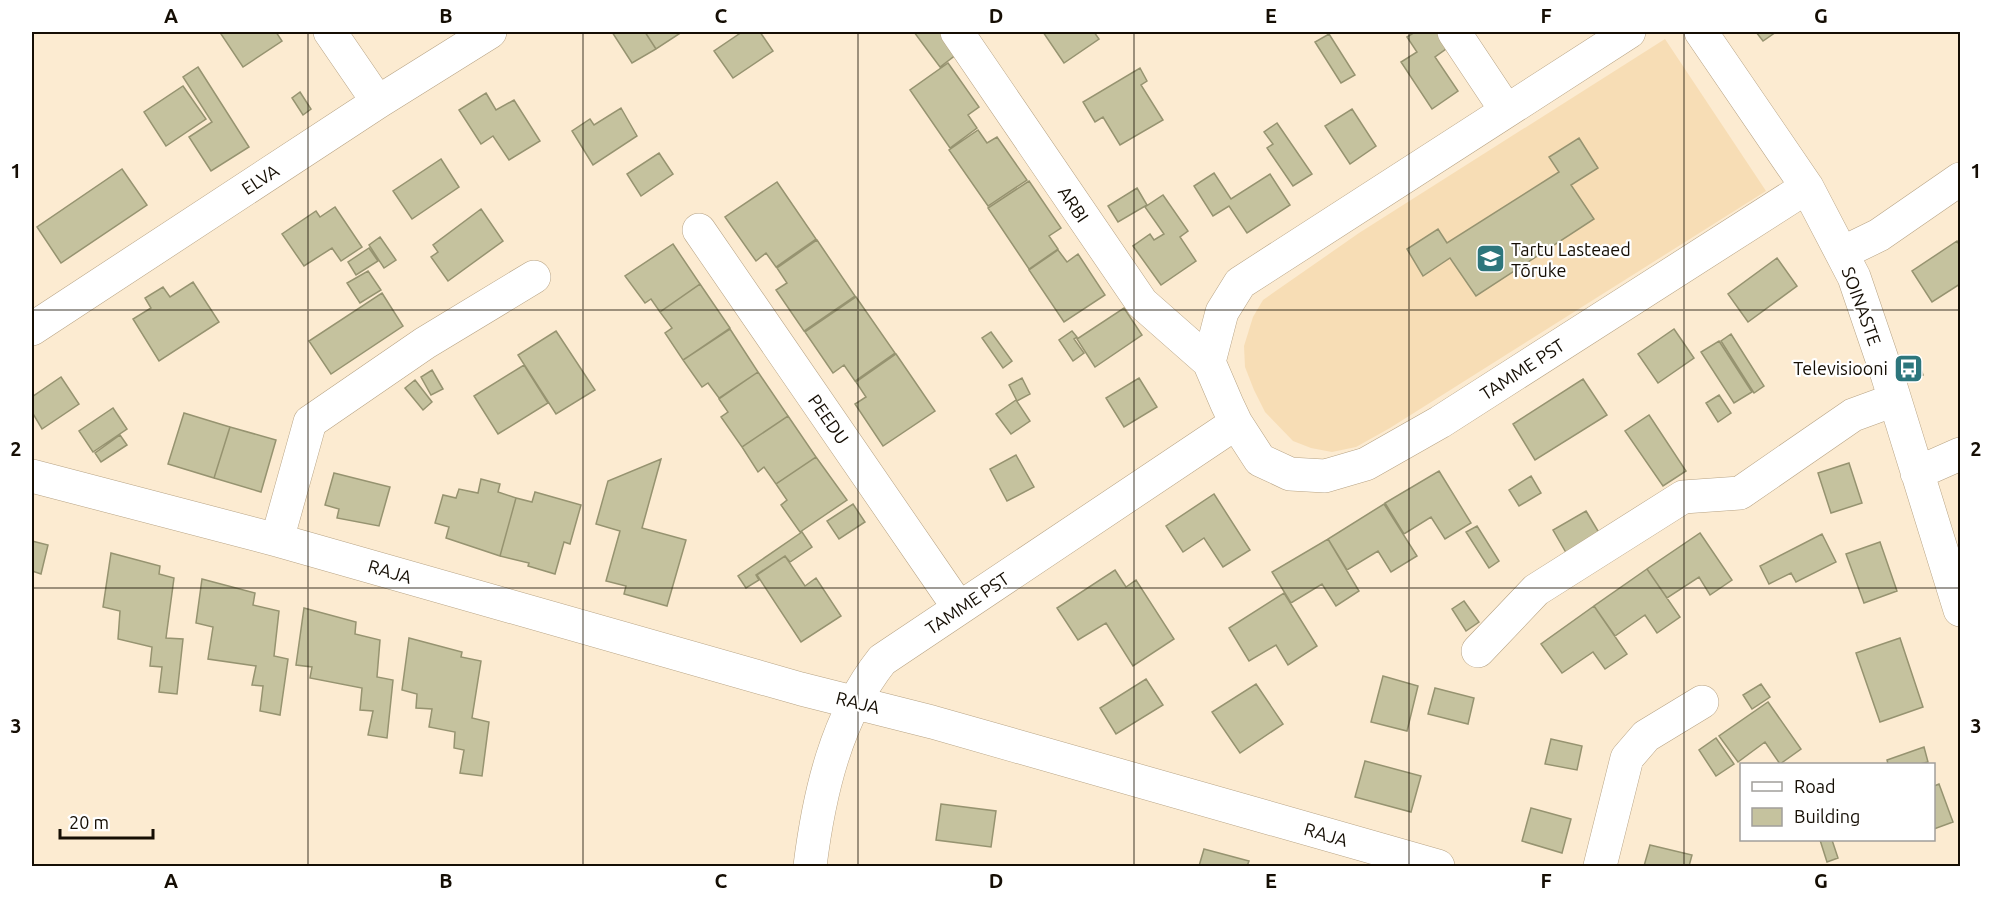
<svg xmlns="http://www.w3.org/2000/svg" width="1992" height="898" font-family="Ubuntu,sans-serif">
<rect width="100%" height="100%" fill="#fcebd1"/>
<!-- built -->
<path fill="#f7ddb5" d="M 1665,39 L 1766,191 L 1390,428 L 1356,447 L 1332,452 L 1311,448 L 1293,441 L 1265,412 L 1254,390 L 1245,367 L 1244,346 L 1253,317 L 1263,300 L 1359,233 Z"/>
<!-- building -->
<path fill="#c5c29e" stroke="#969370" stroke-width="1.5" d="M 224,32 L 276,32 L 282,41 L 243,67 L 221,34 Z
M 612,32 L 645,32 L 656,49 L 632,63 Z
M 645,32 L 682,32 L 656,49 Z
M 742,32 L 760,32 L 773,51 L 733,78 L 714,51 Z
M 914,32 L 941,32 L 957,54 L 940,67 Z
M 1043,32 L 1094,32 L 1099,39 L 1064,63 Z
M 1415,32 L 1445,32 L 1453,44 L 1435,57 L 1458,91 L 1432,109 L 1401,62 L 1417,52 L 1407,37 Z
M 1756,32 L 1776,32 L 1763,41 Z
M 1329,34 L 1355,75 L 1341,83 L 1315,42 Z
M 948,63 L 979,107 L 968,115 L 977,128 L 950,148 L 910,90 Z
M 198,67 L 249,147 L 211,171 L 189,137 L 212,122 L 183,77 Z
M 1140,68 L 1147,81 L 1141,85 L 1163,120 L 1120,145 L 1103,117 L 1095,122 L 1083,102 Z
M 183,86 L 206,119 L 166,146 L 144,112 Z
M 300,92 L 311,109 L 303,115 L 292,98 Z
M 486,93 L 496,110 L 514,100 L 540,141 L 509,160 L 493,136 L 481,144 L 459,110 Z
M 621,108 L 637,136 L 593,165 L 572,131 L 590,119 L 594,125 Z
M 1352,109 L 1376,146 L 1350,164 L 1325,126 Z
M 1277,123 L 1312,174 L 1293,186 L 1267,148 L 1273,144 L 1264,132 Z
M 978,130 L 987,143 L 997,137 L 1027,180 L 988,206 L 949,150 Z
M 1579,138 L 1598,168 L 1571,185 L 1594,219 L 1476,296 L 1450,258 L 1423,276 L 1407,249 L 1438,229 L 1447,243 L 1559,172 L 1549,157 Z
M 659,153 L 673,174 L 641,196 L 627,174 Z
M 441,159 L 459,187 L 412,219 L 393,191 Z
M 122,169 L 147,205 L 61,263 L 37,227 Z
M 1214,173 L 1231,199 L 1270,174 L 1290,205 L 1247,233 L 1229,206 L 1213,216 L 1194,186 Z
M 1029,181 L 1061,228 L 1049,236 L 1058,249 L 1029,269 L 988,208 Z
M 777,182 L 816,239 L 776,267 L 766,253 L 756,261 L 725,217 Z
M 1137,188 L 1147,205 L 1118,222 L 1108,206 Z
M 1163,195 L 1188,231 L 1180,237 L 1196,261 L 1161,285 L 1133,246 L 1150,234 L 1154,240 L 1164,234 L 1145,207 Z
M 335,207 L 362,247 L 341,261 L 332,248 L 304,266 L 282,234 L 316,211 L 320,217 Z
M 481,209 L 503,241 L 448,281 L 431,257 L 438,252 L 433,245 Z
M 380,237 L 396,260 L 384,268 L 369,245 Z
M 817,240 L 855,296 L 804,331 L 776,290 L 787,283 L 777,268 Z
M 1957,241 L 1960,246 L 1960,284 L 1932,302 L 1912,271 Z
M 673,244 L 700,284 L 660,312 L 651,299 L 645,303 L 625,276 Z
M 369,248 L 378,261 L 356,275 L 348,262 Z
M 1058,250 L 1067,262 L 1078,254 L 1105,295 L 1064,322 L 1029,270 Z
M 1777,258 L 1797,286 L 1748,322 L 1728,294 Z
M 368,271 L 381,290 L 360,303 L 347,283 Z
M 193,282 L 219,322 L 159,361 L 133,319 L 151,308 L 145,298 L 163,287 L 170,297 Z
M 700,284 L 730,328 L 683,360 L 665,333 L 672,328 L 660,312 Z
M 382,293 L 403,326 L 331,374 L 309,341 Z
M 856,297 L 895,353 L 855,381 L 844,365 L 833,373 L 805,332 Z
M 1124,308 L 1142,335 L 1095,367 L 1077,339 Z
M 730,329 L 758,372 L 719,398 L 708,383 L 702,387 L 683,360 Z
M 1674,329 L 1694,358 L 1658,383 L 1638,354 Z
M 556,331 L 595,390 L 556,414 L 518,355 Z
M 1072,331 L 1077,337 L 1074,339 L 1084,353 L 1073,361 L 1059,340 Z
M 991,332 L 1012,361 L 1003,368 L 982,338 Z
M 1731,334 L 1764,386 L 1754,393 L 1721,341 Z
M 1719,341 L 1752,392 L 1734,403 L 1701,352 Z
M 896,354 L 935,411 L 883,446 L 855,404 L 866,397 L 856,382 Z
M 1917,357 L 1923,375 L 1917,377 L 1910,359 Z
M 524,365 L 548,403 L 498,434 L 474,396 Z
M 432,370 L 443,389 L 431,395 L 421,377 Z
M 758,372 L 788,416 L 742,447 L 721,417 L 728,412 L 719,399 Z
M 61,377 L 79,404 L 42,429 L 32,412 L 32,397 Z
M 1022,378 L 1030,394 L 1017,401 L 1009,385 Z
M 1139,378 L 1157,407 L 1124,427 L 1106,398 Z
M 1583,379 L 1607,415 L 1535,460 L 1513,424 Z
M 415,380 L 432,402 L 423,410 L 405,388 Z
M 1719,395 L 1731,413 L 1718,422 L 1706,403 Z
M 1016,400 L 1030,421 L 1011,434 L 996,414 Z
M 113,408 L 127,429 L 93,452 L 79,431 Z
M 184,413 L 230,427 L 214,478 L 168,464 Z
M 1649,415 L 1686,471 L 1663,486 L 1625,431 Z
M 788,416 L 816,457 L 776,484 L 764,467 L 758,472 L 742,447 Z
M 230,427 L 276,440 L 261,492 L 214,478 Z
M 120,435 L 127,445 L 101,462 L 95,453 Z
M 1016,455 L 1034,487 L 1007,501 L 990,469 Z
M 816,457 L 847,500 L 800,532 L 781,505 L 787,500 L 776,484 Z
M 661,459 L 642,528 L 686,540 L 667,606 L 624,594 L 626,586 L 606,581 L 620,531 L 596,524 L 608,481 Z
M 1849,463 L 1862,503 L 1831,513 L 1818,473 Z
M 1439,471 L 1471,523 L 1445,539 L 1431,517 L 1404,534 L 1385,503 Z
M 334,473 L 390,487 L 379,526 L 337,518 L 339,509 L 325,505 Z
M 1531,476 L 1541,493 L 1519,506 L 1509,490 Z
M 481,479 L 500,484 L 498,492 L 516,498 L 500,556 L 446,538 L 449,527 L 435,523 L 443,495 L 456,498 L 459,489 L 478,493 Z
M 535,492 L 581,505 L 570,544 L 564,542 L 555,574 L 528,566 L 529,563 L 500,556 L 516,498 L 532,502 Z
M 1214,494 L 1250,550 L 1223,567 L 1204,538 L 1183,552 L 1166,526 Z
M 853,504 L 865,522 L 839,539 L 827,521 Z
M 1384,504 L 1417,556 L 1391,572 L 1378,551 L 1347,570 L 1328,539 Z
M 1586,511 L 1601,536 L 1568,556 L 1553,530 Z
M 1477,526 L 1499,561 L 1489,568 L 1466,532 Z
M 802,532 L 812,547 L 790,562 L 785,556 L 756,575 L 759,580 L 746,588 L 738,576 Z
M 1700,533 L 1732,580 L 1710,595 L 1699,577 L 1667,598 L 1647,569 Z
M 1822,534 L 1836,562 L 1796,582 L 1791,573 L 1769,584 L 1760,566 Z
M 1328,539 L 1359,591 L 1336,606 L 1322,584 L 1291,603 L 1272,572 Z
M 32,541 L 48,545 L 41,574 L 32,571 Z
M 1880,542 L 1897,591 L 1864,603 L 1846,554 Z
M 111,553 L 160,566 L 159,574 L 174,578 L 166,638 L 183,639 L 177,694 L 159,692 L 162,667 L 150,666 L 152,647 L 118,639 L 120,611 L 103,607 Z
M 785,556 L 805,586 L 816,578 L 841,616 L 801,642 L 757,575 Z
M 1647,569 L 1680,617 L 1657,633 L 1645,615 L 1615,636 L 1594,606 Z
M 1115,570 L 1126,587 L 1136,580 L 1174,639 L 1133,666 L 1106,623 L 1078,640 L 1057,608 Z
M 202,579 L 255,593 L 253,605 L 279,611 L 274,656 L 288,659 L 280,715 L 260,711 L 263,686 L 252,685 L 256,666 L 208,659 L 213,627 L 196,623 Z
M 1284,593 L 1317,646 L 1288,665 L 1276,645 L 1249,661 L 1229,628 Z
M 1464,601 L 1479,622 L 1466,631 L 1452,609 Z
M 1594,606 L 1627,654 L 1605,669 L 1593,652 L 1562,673 L 1541,644 Z
M 304,608 L 356,622 L 355,634 L 380,640 L 377,677 L 393,680 L 387,738 L 368,735 L 373,711 L 360,710 L 362,688 L 310,678 L 312,667 L 296,665 Z
M 409,638 L 462,652 L 461,657 L 481,661 L 472,718 L 489,722 L 482,776 L 460,773 L 464,750 L 454,748 L 455,732 L 429,727 L 432,709 L 416,708 L 417,694 L 402,690 Z
M 1900,638 L 1923,707 L 1880,722 L 1856,653 Z
M 1383,676 L 1418,686 L 1407,731 L 1371,722 Z
M 1146,679 L 1163,705 L 1116,734 L 1100,708 Z
M 1256,684 L 1283,724 L 1240,753 L 1212,712 Z
M 1761,684 L 1770,697 L 1752,709 L 1743,695 Z
M 1435,688 L 1474,698 L 1468,724 L 1428,714 Z
M 1768,702 L 1801,749 L 1780,764 L 1765,742 L 1738,762 L 1719,736 Z
M 1716,738 L 1734,764 L 1716,776 L 1699,750 Z
M 1551,739 L 1582,746 L 1577,770 L 1545,764 Z
M 1924,747 L 1928,762 L 1920,764 L 1888,764 L 1887,760 Z
M 1365,761 L 1421,776 L 1411,812 L 1355,797 Z
M 1939,784 L 1953,822 L 1934,829 L 1934,786 Z
M 941,804 L 996,811 L 991,847 L 936,840 Z
M 1531,808 L 1571,819 L 1562,853 L 1522,841 Z
M 1820,840 L 1832,840 L 1838,858 L 1827,862 Z
M 1650,845 L 1692,855 L 1689,866 L 1644,866 Z
M 1204,849 L 1249,861 L 1247,866 L 1199,866 Z"/>
<g fill="none" stroke-linecap="round" stroke-linejoin="round">
<defs>
<path id="minor" d="M 330,32 L 378,102
M 957,32 L 1142,303 L 1209,362
M 1454,32 L 1506,110
M 1629,32 L 1240,283 L 1222,312 L 1209,362 L 1227,404 L 1236,423 L 1260,460 L 1290,474 L 1325,476 L 1366,464 L 1440,422 L 1807,187
M 1701,32 L 1807,187 L 1854,277 L 1886,371 L 1960,610
M 699,230 L 959,608
M 1842,253 L 1879,235 L 1960,179
M 32,329 L 378,102 L 490,32
M 1917,473 L 1960,454
M 32,476 L 277,540 L 801,689 L 932,722 L 1438,866
M 277,540 L 310,422 L 425,343 L 534,277
M 1478,651 L 1536,590 L 1683,497 L 1740,493 L 1853,415 L 1894,400
M 810,866 C 819,794 836,718 882,660 L 1236,423
M 1600,866 L 1627,758 L 1646,736 L 1702,702"/>
</defs>
<!-- minor casing -->
<use href="#minor" stroke="#b7a384" stroke-width="34"/>
<!-- minor -->
<use href="#minor" stroke="#fff" stroke-width="33"/>
</g>
<!-- grid -->
<path fill="none" stroke="#150e04" stroke-width="1.5" stroke-opacity="0.55" d="M 308,32 L 308,866M 583,32 L 583,866M 858,32 L 858,866M 1134,32 L 1134,866M 1409,32 L 1409,866M 1684,32 L 1684,866M 32,310 L 1960,310M 32,588 L 1960,588"/>
<!-- icons -->
<defs>
<symbol id="school-square" viewBox="-11 -11 22 22"><rect x="-9" y="-9" width="18" height="18" rx="4" fill="#2d767c" stroke="#fff"/><path d="M0-5L7-2L0 1L-7-2ZM-4 1L0 2.5L4 1V4Q0 6-4 4Z" fill="#fff"/></symbol>
<symbol id="bus-square" viewBox="-11 -11 22 22"><rect x="-9" y="-9" width="18" height="18" rx="4" fill="#2d767c" stroke="#fff"/><path d="M-5-6H5V4H4V6H2V4H-2V6H-4V4H-5ZM-3.5-4V0h7V-4ZM-3.5 1.2v1.5H-2V1.2ZM2 1.2v1.5H3.5V1.2Z" fill="#fff"/></symbol>
</defs>
<g fill-rule="evenodd">
<use href="#school-square" x="1474" y="242" width="33" height="33"/>
<use href="#bus-square" x="1892" y="352" width="33" height="33"/>
</g>
<g text-anchor="middle" dominant-baseline="central" stroke-width="4.5" stroke-linejoin="round" paint-order="stroke">
<!-- street labels -->
<g font-size="18" fill="#150e04" stroke="#fff">
<text transform="translate(260 179) rotate(-33)">ELVA</text>
<text transform="translate(1074 204) rotate(56)">ARBI</text>
<text transform="translate(1862 306) rotate(70)">SOINASTE</text>
<text transform="translate(1522 369) rotate(-33)">TAMME PST</text>
<text transform="translate(829 419) rotate(55)">PEEDU</text>
<text transform="translate(390 571) rotate(16)">RAJA</text>
<text transform="translate(967 603) rotate(-34)">TAMME PST</text>
<text transform="translate(858 702) rotate(14)">RAJA</text>
<text transform="translate(1326 834) rotate(16)">RAJA</text>
</g>
<!-- poi labels -->
<g font-size="18" fill="#150e04" stroke="#fff" text-anchor="start">
<text x="1511" y="249">Tartu Lasteaed<tspan x="1511" dy="21">Tõruke</tspan></text>
<text x="1888" y="368" text-anchor="end">Televisiooni</text>
</g>
</g>
<!-- border -->
<rect width="1992" height="898" fill="none" stroke="#ffffff" stroke-width="66"/>
<!-- legend -->
<rect x="1740" y="763" width="195" height="78" fill="#ffffff" stroke="#a19f9b" stroke-width="1.5"/>
<rect x="1752" y="782" width="30" height="9" fill="#ffffff" stroke="#a19f9b" stroke-width="1.5"/>
<text x="1794" y="793" font-size="18" fill="#150e04">Road</text>
<rect x="1752" y="808" width="30" height="18" fill="#c5c29e" stroke="#a19f9b" stroke-width="1.5"/>
<text x="1794" y="823" font-size="18" fill="#150e04">Building</text>
<!-- scale -->
<path d="M60 829v9h93v-9" fill="none" stroke="#150e04" stroke-width="3"/>
<text x="69" y="829" font-size="18" fill="#150e04" stroke="#ffffff" stroke-width="4.5" paint-order="stroke">20 m</text>
<rect x="33" y="33" width="1926" height="832" fill="none" stroke="#150e04" stroke-width="2"/>
<g font-size="20" text-anchor="middle" font-weight="bold" fill="#150e04">
<text x="171" y="23">A</text>
<text x="446" y="23">B</text>
<text x="721" y="23">C</text>
<text x="996" y="23">D</text>
<text x="1271" y="23">E</text>
<text x="1546" y="23">F</text>
<text x="1821" y="23">G</text>
<text x="16" y="178">1</text>
<text x="1976" y="178">1</text>
<text x="16" y="456">2</text>
<text x="1976" y="456">2</text>
<text x="16" y="733">3</text>
<text x="1976" y="733">3</text>
<text x="171" y="888">A</text>
<text x="446" y="888">B</text>
<text x="721" y="888">C</text>
<text x="996" y="888">D</text>
<text x="1271" y="888">E</text>
<text x="1546" y="888">F</text>
<text x="1821" y="888">G</text>
</g>
</svg>
